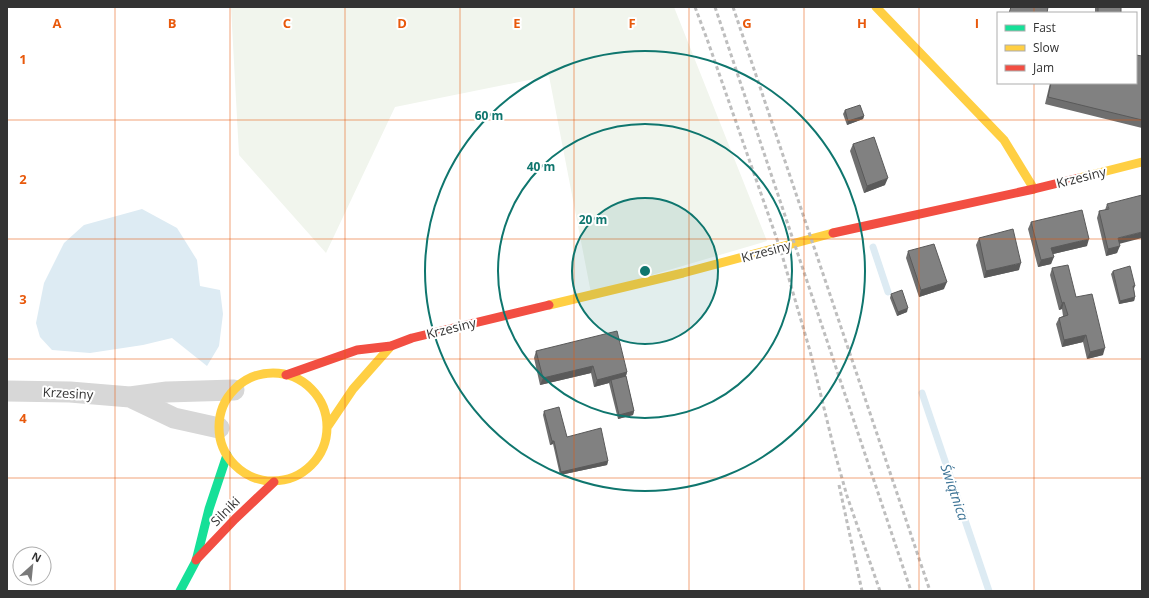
<svg xmlns="http://www.w3.org/2000/svg" width="1149" height="598" font-family="'Open Sans',sans-serif">
<rect width="100%" height="100%" fill="#fff"/>
<!-- green -->
<path fill="#f1f5ed" d="M 231,7 L 674,7 L 767,241 L 591,293 L 549,76 L 395,107 L 326,253 L 239,155 Z"/>
<!-- water -->
<path fill="#ddebf3" d="M 142,209 L 177,228 L 197,260 L 200,286 L 220,290 L 223,314 L 219,346 L 207,366 L 172,338 L 143,345 L 90,353 L 52,350 L 40,337 L 36,323 L 44,283 L 64,243 L 84,225 Z"/>
<g fill="none" stroke-linecap="round" stroke-linejoin="round">
<!-- stream -->
<path stroke="#ddebf3" stroke-width="7" d="M 873,247 L 888,292
M 922,393 L 989,591"/>
<!-- street -->
<path stroke="#d7d7d7" stroke-width="21" d="M 7,391 L 70,392 L 130,397 L 167,392 L 234,390
M 130,397 L 174,418 L 219,428"/>
<!-- fast -->
<path stroke="#16e098" stroke-width="9" d="M 180,591 L 196,561 L 209,509 L 227,455"/>
<!-- slow -->
<path stroke="#ffcf43" stroke-width="9" d="M 876,7 L 1004,140 L 1034,189
M 1079,178 L 1142,162
M 549,305 L 683,273 L 833,233
M219 427a54 54 0 1 1 108 0a54 54 0 1 1-108 0Z
M 328,426 L 353,389 L 391,346"/>
<!-- jam -->
<path stroke="#f24e42" stroke-width="9" d="M 833,233 L 1034,189 L 1079,178
M 286,375 L 357,350 L 391,346 L 412,338 L 549,305
M 196,560 L 235,519 L 274,482"/>
<!-- rail -->
<path stroke="#bebebe" stroke-width="3" stroke-dasharray="4 3" stroke-linecap="butt" d="M 695,7 L 707,39 L 780,248 L 810,351 L 836,457 L 847,496 L 880,591
M 715,7 L 911,591
M 733,7 L 930,591
M 839,485 L 862,591"/>
</g>
<!-- wall -->
<path fill="#6f6f6f" d="M 1095,7 L 1121,7 L 1121,13 L 1095,13 Z
M 1142,56 L 1142,128 L 1045,104 L 1050,83 L 1136,83 Z
M 845,110 L 864,116 L 863,119 L 847,125 L 843,114 Z
M 853,144 L 885,185 L 864,193 L 850,151 Z
M 1107,204 L 1119,244 L 1117,253 L 1106,256 L 1097,218 L 1099,211 L 1105,210 Z
M 1031,222 L 1087,246 L 1053,254 L 1051,264 L 1038,267 L 1028,229 Z
M 979,238 L 1019,270 L 984,278 L 976,245 Z
M 908,251 L 944,289 L 919,297 L 906,258 Z
M 1052,268 L 1076,297 L 1103,355 L 1087,359 L 1083,342 L 1062,347 L 1056,324 L 1059,318 L 1063,316 L 1062,309 L 1059,310 L 1050,275 Z
M 1113,271 L 1135,286 L 1134,289 L 1135,297 L 1134,301 L 1119,304 L 1111,274 Z
M 891,294 L 907,312 L 897,316 L 890,298 Z
M 536,351 L 627,372 L 626,376 L 634,411 L 633,415 L 618,419 L 609,383 L 594,387 L 591,373 L 540,385 L 534,358 Z
M 544,411 L 567,437 L 608,461 L 607,465 L 560,475 L 553,444 L 550,445 L 543,415 Z"/>
<!-- shaded-wall -->
<path fill="#5a5a5a" d="M 864,116 L 863,119 L 847,125 L 848,121 Z
M 888,178 L 885,185 L 864,193 L 867,186 Z
M 1142,232 L 1142,238 L 1115,245 L 1118,238 Z
M 1089,239 L 1087,246 L 1049,255 L 1051,248 Z
M 1120,246 L 1117,253 L 1106,256 L 1108,249 Z
M 1054,257 L 1051,264 L 1038,267 L 1041,260 Z
M 1021,263 L 1019,270 L 984,278 L 986,271 Z
M 947,282 L 944,289 L 919,297 L 921,290 Z
M 1135,297 L 1134,301 L 1119,304 L 1120,301 Z
M 1064,302 L 1062,309 L 1059,310 L 1062,303 Z
M 908,308 L 907,312 L 897,316 L 898,312 Z
M 1086,335 L 1083,342 L 1062,347 L 1064,340 Z
M 1105,348 L 1103,355 L 1087,359 L 1090,352 Z
M 593,366 L 591,373 L 540,385 L 543,378 Z
M 627,372 L 625,379 L 611,380 L 609,383 L 594,387 L 597,380 Z
M 634,411 L 633,415 L 618,419 L 619,415 Z
M 552,441 L 554,441 L 553,444 L 550,445 Z
M 608,461 L 607,465 L 560,475 L 561,472 Z"/>
<!-- building -->
<path fill="#818181" stroke="#5a5a5a" d="M 1011,7 L 1048,7 L 1047,13 L 1009,13 Z
M 1098,7 L 1121,7 L 1121,13 L 1098,13 Z
M 1136,55 L 1142,56 L 1142,120 L 1048,97 L 1051,83 L 1136,83 Z
M 860,105 L 864,116 L 848,121 L 845,110 Z
M 874,137 L 888,178 L 867,186 L 853,144 Z
M 1142,195 L 1142,232 L 1118,238 L 1120,246 L 1108,249 L 1099,211 L 1109,209 L 1107,204 Z
M 1082,210 L 1089,239 L 1051,248 L 1054,257 L 1041,260 L 1031,222 Z
M 1013,229 L 1021,263 L 986,271 L 979,238 Z
M 934,244 L 947,282 L 921,290 L 908,251 Z
M 1068,265 L 1076,297 L 1092,294 L 1105,348 L 1090,352 L 1086,335 L 1064,340 L 1059,318 L 1068,315 L 1064,302 L 1062,303 L 1052,268 Z
M 1130,266 L 1135,286 L 1133,286 L 1135,297 L 1120,301 L 1113,271 Z
M 902,290 L 908,308 L 898,312 L 891,294 Z
M 617,331 L 627,372 L 597,380 L 593,366 L 543,378 L 536,351 Z
M 626,376 L 634,411 L 619,415 L 611,380 Z
M 559,407 L 567,437 L 601,428 L 608,461 L 561,472 L 554,441 L 552,441 L 544,411 Z"/>
<!-- grid -->
<path fill="none" stroke="#e8590c" stroke-width="1" stroke-opacity="0.55" d="M 115,7 L 115,591M 230,7 L 230,591M 345,7 L 345,591M 460,7 L 460,591M 574,7 L 574,591M 689,7 L 689,591M 804,7 L 804,591M 919,7 L 919,591M 1034,7 L 1034,13M 1034,83 L 1034,591M 7,120 L 1142,120M 7,239 L 1142,239M 7,359 L 1142,359M 7,478 L 1142,478"/>
<!-- distance rings -->
<circle cx="645" cy="271" r="73" fill="#0f766e" fill-opacity=".12"/>
<g fill="none" stroke="#0f766e" stroke-width="2">
<circle cx="645" cy="271" r="73"/>
<circle cx="645" cy="271" r="147"/>
<circle cx="645" cy="271" r="220"/>
</g>
<g text-anchor="middle" dominant-baseline="central" stroke-width="4" stroke-linejoin="round" paint-order="stroke">
<!-- street labels -->
<g font-size="13" fill="#333" stroke="#fff">
<text transform="translate(1081 177) rotate(-14)">Krzesiny</text>
<text transform="translate(766 251) rotate(-15)">Krzesiny</text>
<text transform="translate(451 328) rotate(-14)">Krzesiny</text>
<text transform="translate(68 393) rotate(3)">Krzesiny</text>
<text transform="translate(225 511) rotate(-45)">Silniki</text>
</g>
<!-- water labels -->
<g font-size="14" font-style="italic" fill="#3f7597" stroke="#fff">
<text transform="translate(955 492) rotate(71)">Świątnica</text>
</g>
</g>
<g font-size="13" text-anchor="middle" font-weight="bold" fill="#e8590c" stroke="#fff" stroke-width="4" stroke-linejoin="round" paint-order="stroke">
<text x="57" y="28">A</text>
<text x="172" y="28">B</text>
<text x="287" y="28">C</text>
<text x="402" y="28">D</text>
<text x="517" y="28">E</text>
<text x="632" y="28">F</text>
<text x="747" y="28">G</text>
<text x="862" y="28">H</text>
<text x="977" y="28">I</text>
<text x="23" y="64">1</text>
<text x="23" y="184">2</text>
<text x="23" y="304">3</text>
<text x="23" y="423">4</text>
</g>
<circle cx="645" cy="271" r="6" fill="#0f766e" stroke="#fff" stroke-width="2"/>
<g font-size="12" text-anchor="middle" font-weight="bold" fill="#0f766e" stroke="#fff" stroke-width="4" stroke-linejoin="round" paint-order="stroke">
<text x="489" y="120">60 m</text>
<text x="541" y="171">40 m</text>
<text x="593" y="224">20 m</text>
</g>
<!-- border -->
<rect width="1149" height="598" fill="none" stroke="#333333" stroke-width="16"/>
<!-- legend -->
<rect x="997" y="12" width="140" height="72" fill="#ffffff" stroke="#adadad"/>
<rect x="1005" y="25" width="20" height="6" fill="#16e098" stroke="#adadad"/>
<text x="1033" y="32" font-size="12" fill="#333333">Fast</text>
<rect x="1005" y="45" width="20" height="6" fill="#ffcf43" stroke="#adadad"/>
<text x="1033" y="52" font-size="12" fill="#333333">Slow</text>
<rect x="1005" y="65" width="20" height="6" fill="#f24e42" stroke="#adadad"/>
<text x="1033" y="72" font-size="12" fill="#333333">Jam</text>
<!-- north arrow -->
<g transform="translate(32 566) rotate(27)"><circle r="19" fill="#ffffff" stroke="#adadad"/>
<path d="M0-3L7 15L0 10L-7 15Z" fill="#7a7a7a"/>
<text y="-6" font-size="11" font-weight="bold" text-anchor="middle" fill="#333333">N</text>
</g>
</svg>
